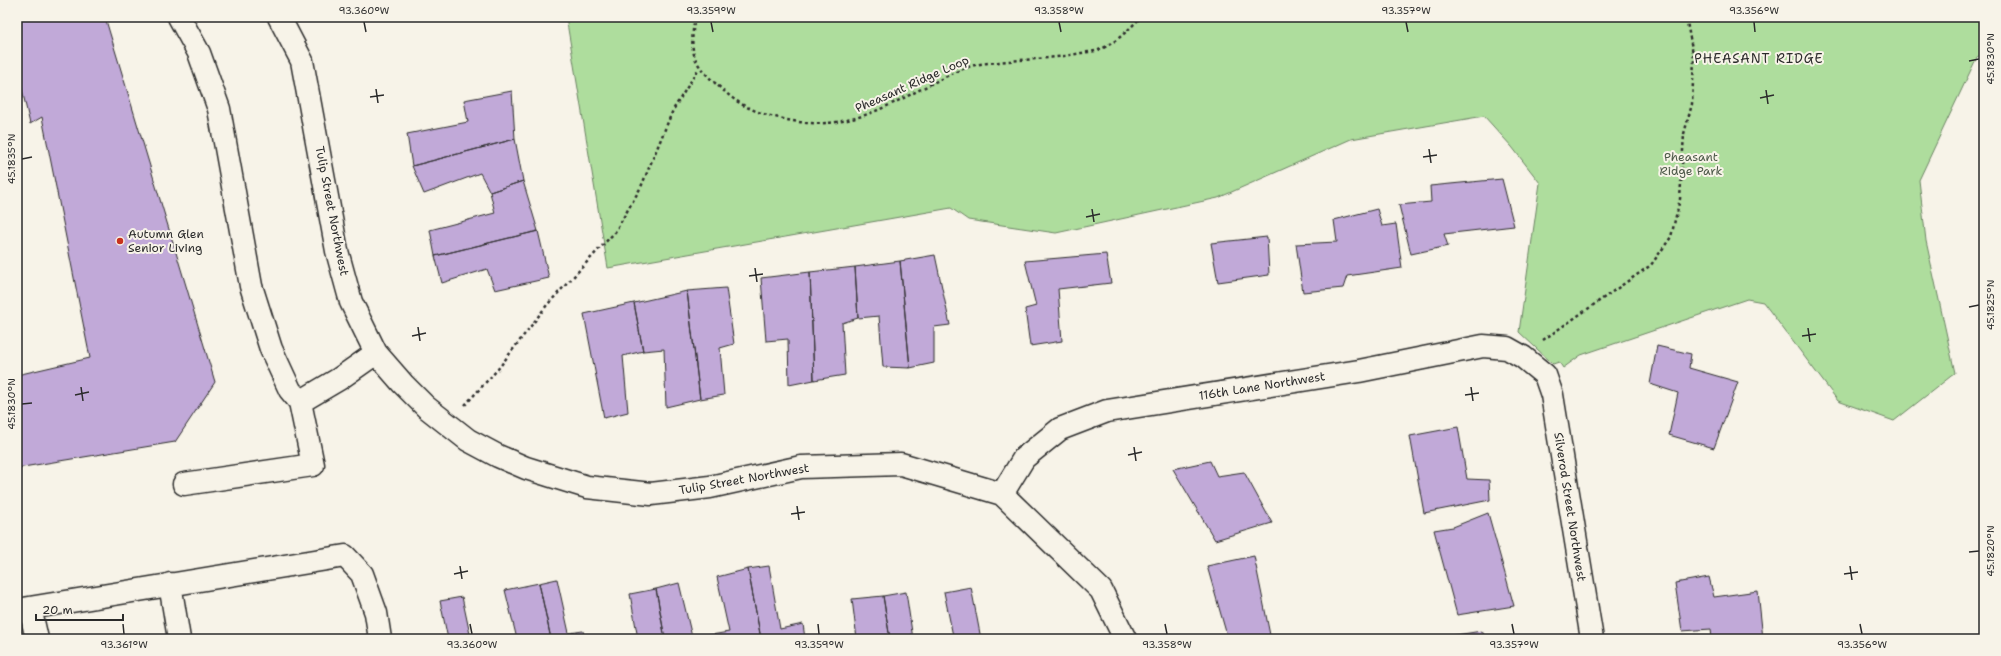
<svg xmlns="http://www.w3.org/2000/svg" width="2001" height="656" font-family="'Shantell Sans',sans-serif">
<rect width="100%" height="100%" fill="#f7f3e8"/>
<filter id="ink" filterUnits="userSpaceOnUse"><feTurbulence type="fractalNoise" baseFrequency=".025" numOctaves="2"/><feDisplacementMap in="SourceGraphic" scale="8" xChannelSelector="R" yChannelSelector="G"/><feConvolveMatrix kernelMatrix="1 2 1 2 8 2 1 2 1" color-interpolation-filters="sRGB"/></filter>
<g filter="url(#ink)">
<!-- green -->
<path fill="#aedd9d" stroke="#6c8464" d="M 566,17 L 1984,17 L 1984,53 L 1977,57 L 1919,180 L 1926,241 L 1955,373 L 1894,421 L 1838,401 L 1763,302 L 1747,299 L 1581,355 L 1563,368 L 1559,362 L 1553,364 L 1519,332 L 1540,183 L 1512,147 L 1484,116 L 1351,139 L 1218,198 L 1056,233 L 968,220 L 951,208 L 608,268 Z"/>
<!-- building -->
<path fill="#c1a9d8" stroke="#2b2b2b" d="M 17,17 L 105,17 L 215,382 L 175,442 L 17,468 L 17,375 L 90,358 L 42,117 L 30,124 L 17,68 Z
M 512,91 L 515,139 L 412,166 L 407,134 L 468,122 L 464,100 Z
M 515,139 L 523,181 L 490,192 L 480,173 L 424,194 L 412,166 Z
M 1502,179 L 1514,226 L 1444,234 L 1448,246 L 1411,254 L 1399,205 L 1431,202 L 1430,186 Z
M 523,181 L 538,231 L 435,256 L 430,230 L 495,213 L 490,192 Z
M 1377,209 L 1382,226 L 1396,224 L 1402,268 L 1347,276 L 1343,288 L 1303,292 L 1296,244 L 1337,242 L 1334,220 Z
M 538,231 L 549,278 L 495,290 L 487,269 L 442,283 L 435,256 Z
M 1267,237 L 1269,275 L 1218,282 L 1211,243 Z
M 1106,254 L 1111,283 L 1058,289 L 1062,341 L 1030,346 L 1025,309 L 1036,306 L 1025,261 Z
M 935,255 L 950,325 L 934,327 L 934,363 L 910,368 L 900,261 Z
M 900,261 L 910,368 L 883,367 L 879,316 L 858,318 L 855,267 Z
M 855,267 L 858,318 L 842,323 L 845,375 L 814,380 L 810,272 Z
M 810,272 L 814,380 L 789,385 L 788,339 L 766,341 L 761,278 Z
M 726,288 L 734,344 L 720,348 L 724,395 L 700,399 L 687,291 Z
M 687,291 L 700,399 L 666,407 L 664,349 L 643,351 L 634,303 Z
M 634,303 L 643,351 L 623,356 L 628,412 L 604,418 L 584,314 Z
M 1657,346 L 1691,354 L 1689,368 L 1738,382 L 1714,448 L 1669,435 L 1678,393 L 1650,384 Z
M 1458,427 L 1467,479 L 1489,480 L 1490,500 L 1424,513 L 1410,436 Z
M 1210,461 L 1217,476 L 1244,472 L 1272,523 L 1215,540 L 1173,469 Z
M 1488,513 L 1514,606 L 1457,615 L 1434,530 L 1453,527 Z
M 1254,556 L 1270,635 L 1253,639 L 1228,639 L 1207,566 Z
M 769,566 L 780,629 L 803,624 L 805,639 L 761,639 L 748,569 Z
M 748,569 L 761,639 L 712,639 L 711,635 L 729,632 L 717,577 Z
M 1709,577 L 1714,597 L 1758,591 L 1763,639 L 1712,639 L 1711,629 L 1682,631 L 1675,583 Z
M 557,579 L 569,633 L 583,631 L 585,639 L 551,639 L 539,583 Z
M 539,583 L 551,639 L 517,639 L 505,590 Z
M 679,583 L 692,637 L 711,635 L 712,639 L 665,639 L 656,589 Z
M 971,587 L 981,639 L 936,639 L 953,636 L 944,592 Z
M 656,589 L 665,639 L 638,639 L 630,594 Z
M 906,592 L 913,639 L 890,639 L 883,596 Z
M 883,596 L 890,639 L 857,639 L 852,599 Z
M 462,597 L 471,639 L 448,639 L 440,601 Z
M 1482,631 L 1486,639 L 1430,639 Z"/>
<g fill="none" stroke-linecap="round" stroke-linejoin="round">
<defs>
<path id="minor" d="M 179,17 L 199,53 L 219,109 L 251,286 L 271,349 L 290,390 L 300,402 L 339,379 L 376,353
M 279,17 L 302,61 L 337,251 L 351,302 L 376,353 L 403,384 L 426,407 L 468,440 L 498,456 L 526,468 L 587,487 L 651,494 L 710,487 L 801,467 L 901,464 L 1002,494 L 1101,590 L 1125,639
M 184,484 L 313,465 L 300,402
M 1002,494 L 1024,458 L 1060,429 L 1107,411 L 1359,371 L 1483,346 L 1507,348 L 1523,357 L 1545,375 L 1552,395 L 1592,639
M 170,584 L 179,639
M 30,608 L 37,639
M 17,610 L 345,556 L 362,574 L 376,613 L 380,639"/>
</defs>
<!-- minor casing -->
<use href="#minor" stroke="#2b2b2b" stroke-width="25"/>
<!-- path -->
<path stroke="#2b2b2b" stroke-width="2.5" stroke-dasharray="3 3" stroke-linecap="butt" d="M 695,17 C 688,56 694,65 723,90 C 740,106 757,113 779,118 C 841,134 878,111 931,84 C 945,77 960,69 975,65 C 983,63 992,63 999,62 C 1026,59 1054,59 1081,53 C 1087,52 1095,52 1101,49 C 1117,42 1129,29 1141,17
M 1543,340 L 1651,265 L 1671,237 L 1680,199 L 1684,134 L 1692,104 L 1694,59 L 1686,17
M 465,405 L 498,369 L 547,305 L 615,232 L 641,187 L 673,110 L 699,68"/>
<!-- minor -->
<use href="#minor" stroke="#f7f3e8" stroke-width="22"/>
</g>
</g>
<!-- ticks -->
<path fill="none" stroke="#2b2b2b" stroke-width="1.5" d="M 364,22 L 366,32M 711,22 L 713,32M 1059,22 L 1061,32M 1406,22 L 1408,32M 1754,22 L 1755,32M 1969,61 L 1979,59M 376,89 L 378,103M 1766,90 L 1768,104M 370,97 L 384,95M 1760,98 L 1774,95M 1429,149 L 1431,163M 1423,157 L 1437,155M 22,159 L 32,157M 1092,209 L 1094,222M 1086,217 L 1100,214M 755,268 L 757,282M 749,276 L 763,274M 1969,307 L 1979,305M 418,327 L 420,341M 1808,328 L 1810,342M 412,336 L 426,333M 1802,336 L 1816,334M 81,387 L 83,401M 1471,387 L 1473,401M 75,395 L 89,392M 1465,395 L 1479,393M 22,404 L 32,403M 1134,447 L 1136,461M 1128,455 L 1142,452M 797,506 L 799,520M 791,514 L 805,512M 1969,552 L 1979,551M 460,566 L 462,579M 1850,566 L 1852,580M 454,574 L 468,571M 1844,574 L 1858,572M 123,624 L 124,634M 470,624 L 472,634M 818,624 L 819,634M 1165,624 L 1167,634M 1512,624 L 1514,634M 1860,624 L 1862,634"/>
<!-- markers -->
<circle fill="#c8321e" stroke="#f7f3e8" stroke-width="1.5" cx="120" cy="241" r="4"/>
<g text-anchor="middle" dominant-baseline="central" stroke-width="4" stroke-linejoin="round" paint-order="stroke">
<!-- street labels -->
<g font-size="12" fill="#2b2b2b" stroke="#f7f3e8">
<text transform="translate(912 84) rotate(-24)">Pheasant Ridge Loop</text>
<text transform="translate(332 211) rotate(79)">Tulip Street Northwest</text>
<text transform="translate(1262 386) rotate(-9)">116th Lane Northwest</text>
<text transform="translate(744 479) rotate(-10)">Tulip Street Northwest</text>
<text transform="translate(1570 507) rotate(81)">Silverod Street Northwest</text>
</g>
<!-- park labels -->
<g font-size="12" fill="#4c5848" stroke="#f7f3e8">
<text x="1691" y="157">Pheasant<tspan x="1691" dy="14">Ridge Park</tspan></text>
</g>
<!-- poi labels -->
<g font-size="12" fill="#2b2b2b" stroke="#f7f3e8" text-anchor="start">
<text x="128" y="234">Autumn Glen<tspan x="128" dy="14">Senior Living</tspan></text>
</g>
<!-- neighbourhood labels -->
<g font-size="13" letter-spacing="1" fill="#2b2b2b" stroke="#f7f3e8">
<text x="1759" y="58">PHEASANT RIDGE</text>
</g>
</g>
<!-- margin -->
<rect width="2001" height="656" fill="none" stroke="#f7f3e8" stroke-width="44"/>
<!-- scale -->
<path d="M36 614v6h87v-6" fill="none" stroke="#2b2b2b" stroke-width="2"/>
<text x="42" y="614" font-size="12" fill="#2b2b2b" stroke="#f7f3e8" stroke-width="3" paint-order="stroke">20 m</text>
<rect x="22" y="22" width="1957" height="612" fill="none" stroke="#2b2b2b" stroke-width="1.5"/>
<g font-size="10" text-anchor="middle" fill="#2b2b2b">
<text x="364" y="14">93.360°W</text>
<text x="711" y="14">93.359°W</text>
<text x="1059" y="14">93.358°W</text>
<text x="1406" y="14">93.357°W</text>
<text x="1754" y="14">93.356°W</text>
<text transform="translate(1990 59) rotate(-90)" y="4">45.1830°N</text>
<text transform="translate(11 159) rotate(-90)" y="4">45.1835°N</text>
<text transform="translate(1990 305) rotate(-90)" y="4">45.1825°N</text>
<text transform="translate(11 404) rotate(-90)" y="4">45.1830°N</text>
<text transform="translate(1990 551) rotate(-90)" y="4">45.1820°N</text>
<text x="124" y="648">93.361°W</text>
<text x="472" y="648">93.360°W</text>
<text x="819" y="648">93.359°W</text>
<text x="1167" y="648">93.358°W</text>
<text x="1514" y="648">93.357°W</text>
<text x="1862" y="648">93.356°W</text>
</g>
</svg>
